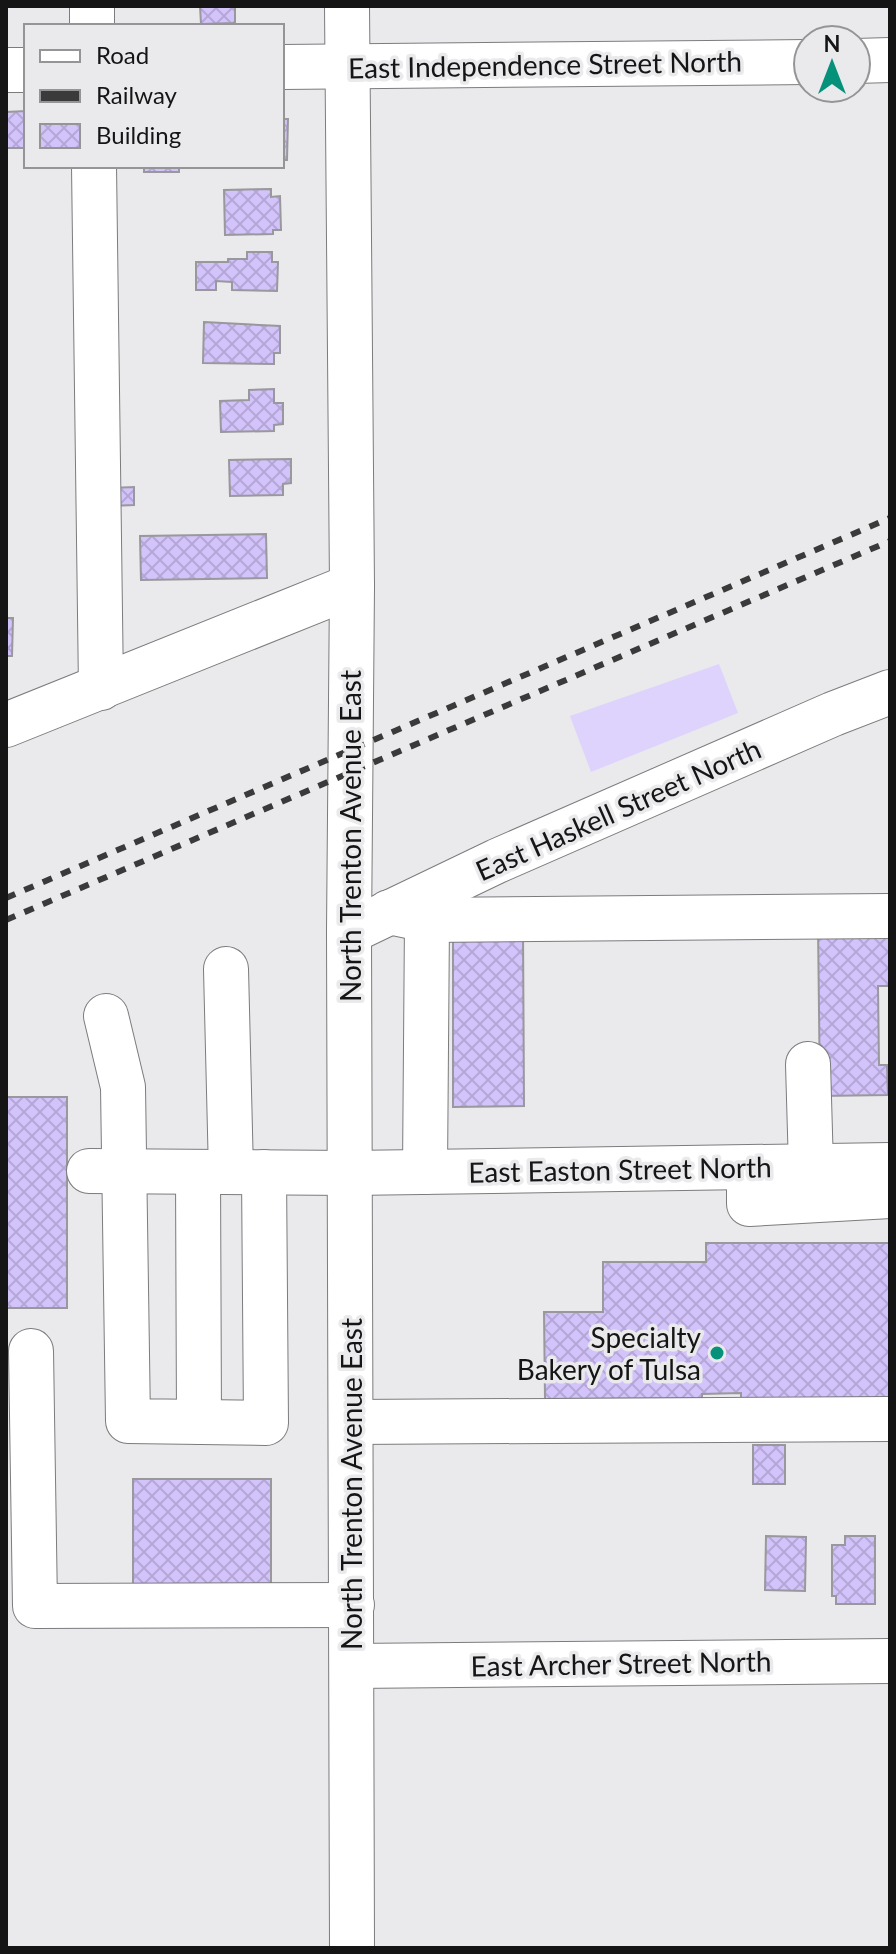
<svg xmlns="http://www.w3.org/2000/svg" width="896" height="1954" viewBox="0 0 896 1954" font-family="Lato,sans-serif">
<defs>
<pattern id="building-cross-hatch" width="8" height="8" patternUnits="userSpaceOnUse" patternTransform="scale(2)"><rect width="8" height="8" fill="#d3c3fb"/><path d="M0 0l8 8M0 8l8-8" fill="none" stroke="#b4a7d6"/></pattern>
</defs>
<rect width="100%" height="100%" fill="#eae9ec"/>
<!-- pitch -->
<polygon fill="#ded3fd" points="719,664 738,713 591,772 570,716"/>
<!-- building -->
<g fill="url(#building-cross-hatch)" stroke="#99989c" stroke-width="2">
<polygon points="200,6 235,6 235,23 201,24"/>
<polygon points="26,111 26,148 6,148 6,112"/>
<polygon points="282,119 288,119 287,160 282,160"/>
<rect x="144" y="166" width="35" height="6"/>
<polygon points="271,189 271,197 280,196 281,230 273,230 273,234 225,235 224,190"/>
<polygon points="247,252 272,252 272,262 278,262 277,291 232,290 232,282 216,281 216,290 196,290 196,262 228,262 228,259 247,259"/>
<polygon points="204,322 280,326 280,353 274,353 274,364 203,363"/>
<polygon points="274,389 274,403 283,403 283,424 274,425 274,431 221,432 220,401 249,400 249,390"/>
<polygon points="291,459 291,483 283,484 283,495 230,496 229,460"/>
<polygon points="134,487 134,505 111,506 111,488"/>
<polygon points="266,534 267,578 141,580 140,536"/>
<polygon points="6,618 13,618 12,656 6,656"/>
<polygon points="890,925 890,986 878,986 879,1065 887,1065 888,1095 820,1096 818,926"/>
<polygon points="453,930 523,930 524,1106 453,1107"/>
<rect x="6" y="1097" width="61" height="211"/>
<polygon points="706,1243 890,1243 890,1405 741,1406 741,1393 702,1394 702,1398 545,1399 544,1312 603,1312 603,1262 706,1262"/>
<rect x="753" y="1445" width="32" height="39"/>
<rect x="133" y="1479" width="138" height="108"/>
<polygon points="766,1536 806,1537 805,1591 765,1590"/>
<polygon points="845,1536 875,1536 875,1604 836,1604 836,1596 832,1596 832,1545 845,1545"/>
</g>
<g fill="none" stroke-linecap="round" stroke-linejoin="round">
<!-- minor casing -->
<g stroke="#7c7b7e" stroke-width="46">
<g id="minor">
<polyline points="92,6 92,26"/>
<polyline points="347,6 352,586 349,932 352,1948"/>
<polyline points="856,61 890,60"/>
<polyline points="282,67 808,62"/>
<polyline points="6,70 26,70"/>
<polyline points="94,166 101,688"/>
<polyline points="6,725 352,586"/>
<polyline points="389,912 427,920 890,916"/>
<polyline points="349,932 497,861 833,714 890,692"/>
<polyline points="226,969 231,1172"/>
<polyline points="106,1016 123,1087 128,1421 266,1423 264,1172"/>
<polyline points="808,1064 811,1167"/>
<polyline points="749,1168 749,1204 890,1196"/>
<polyline points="89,1171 350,1173 890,1165"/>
<polyline points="198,1172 199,1422"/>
<polyline points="425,1172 427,920"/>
<polyline points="31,1351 35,1606 352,1605"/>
<polyline points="351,1422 890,1419"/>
<polyline points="352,1666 890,1661"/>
</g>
</g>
<!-- minor -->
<use href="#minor" stroke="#fff" stroke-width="44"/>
<!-- rail -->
<g stroke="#3a3a3b" stroke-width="6" stroke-dasharray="10 10" stroke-linecap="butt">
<polyline points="6,898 890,518"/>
<polyline points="6,920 890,541"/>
</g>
</g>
<!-- markers -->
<circle fill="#06917b" stroke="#eae9ec" stroke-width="3" cx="717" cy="1353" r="8"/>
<g text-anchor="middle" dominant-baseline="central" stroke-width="7" stroke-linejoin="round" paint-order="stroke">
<!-- street labels -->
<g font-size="28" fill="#151516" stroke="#eae9ec">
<text transform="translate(545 64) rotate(-1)">East Independence Street North</text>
<text transform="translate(618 809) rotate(-24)">East Haskell Street North</text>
<text transform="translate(350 836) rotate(-90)">North Trenton Avenue East</text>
<text transform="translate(620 1169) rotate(-1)">East Easton Street North</text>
<text transform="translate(351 1484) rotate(-90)">North Trenton Avenue East</text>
<text transform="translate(621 1663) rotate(-1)">East Archer Street North</text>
</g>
<!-- poi labels -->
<g font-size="28" fill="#151516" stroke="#eae9ec" text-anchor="end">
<text x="701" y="1337">Specialty<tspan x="701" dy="32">Bakery of Tulsa</tspan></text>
</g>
</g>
<!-- border -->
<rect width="896" height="1954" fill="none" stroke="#151516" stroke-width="16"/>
<!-- legend -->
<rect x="24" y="24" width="260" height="144" fill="#eae9ec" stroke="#959496" stroke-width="2"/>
<rect x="40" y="50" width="40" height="12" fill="#ffffff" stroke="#959496" stroke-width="2"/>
<text x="96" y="64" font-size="24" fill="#151516">Road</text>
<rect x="40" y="90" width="40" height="12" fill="#3a3a3b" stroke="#959496" stroke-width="2"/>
<text x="96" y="104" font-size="24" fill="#151516">Railway</text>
<rect x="40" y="124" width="40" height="24" fill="url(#building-cross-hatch)" stroke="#959496" stroke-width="2"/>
<text x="96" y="144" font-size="24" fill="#151516">Building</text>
<!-- north arrow -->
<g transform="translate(832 64)"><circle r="38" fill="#eae9ec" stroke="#959496" stroke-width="2"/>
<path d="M0-6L14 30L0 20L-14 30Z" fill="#06917b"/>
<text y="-12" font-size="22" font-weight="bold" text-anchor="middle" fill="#151516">N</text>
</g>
</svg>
